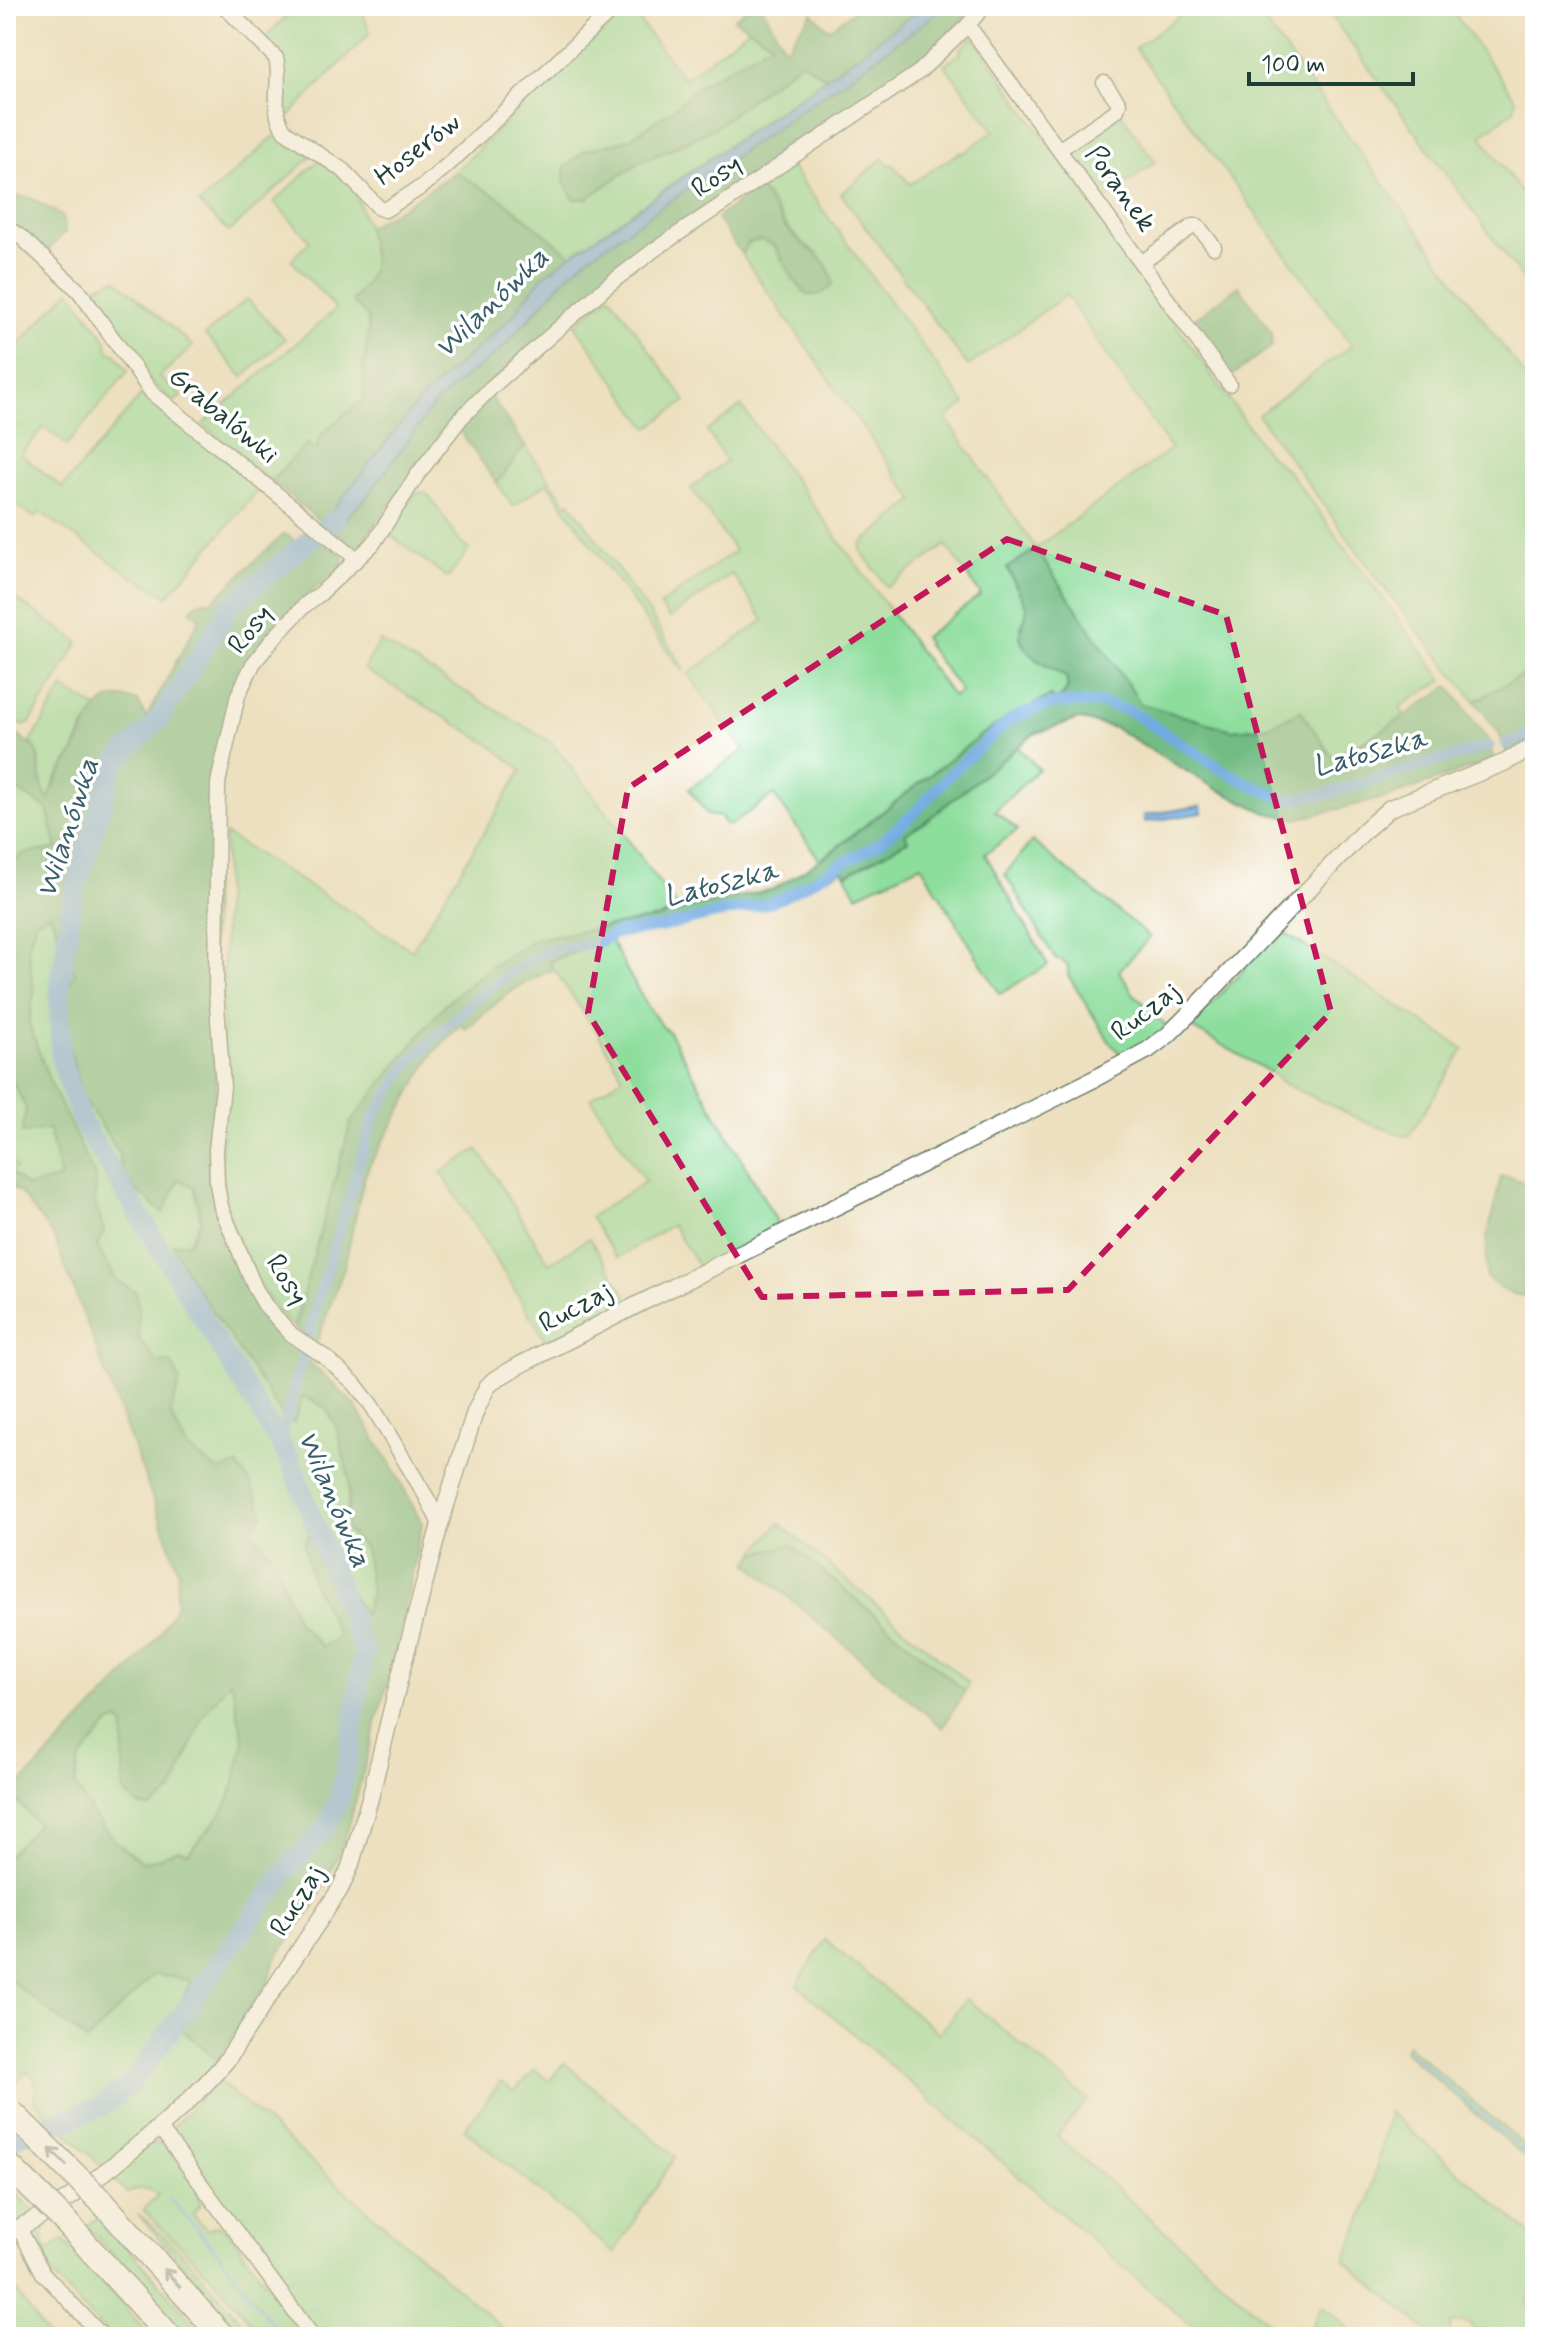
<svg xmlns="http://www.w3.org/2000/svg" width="1541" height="2343" viewBox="0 0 1541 2343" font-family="Mynerve,sans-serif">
<rect width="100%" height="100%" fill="#fff"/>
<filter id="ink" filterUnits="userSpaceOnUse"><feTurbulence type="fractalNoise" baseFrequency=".0125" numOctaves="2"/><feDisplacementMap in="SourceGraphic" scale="16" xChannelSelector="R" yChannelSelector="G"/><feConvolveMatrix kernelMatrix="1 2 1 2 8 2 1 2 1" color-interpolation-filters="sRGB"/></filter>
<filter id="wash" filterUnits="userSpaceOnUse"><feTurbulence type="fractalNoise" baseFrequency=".006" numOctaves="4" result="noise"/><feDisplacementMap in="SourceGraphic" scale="32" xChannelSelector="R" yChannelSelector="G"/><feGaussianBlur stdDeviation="1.8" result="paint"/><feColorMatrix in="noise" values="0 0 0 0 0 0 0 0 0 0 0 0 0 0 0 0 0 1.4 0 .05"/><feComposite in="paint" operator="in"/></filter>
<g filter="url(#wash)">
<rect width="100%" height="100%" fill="#ede0c0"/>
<!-- green -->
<g fill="#8ddd9c" stroke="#568d68" stroke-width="2">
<polygon points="296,6 361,6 370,33 288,117 281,110 284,57 264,39"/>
<polygon points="625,6 641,6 641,23 684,79 750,28 773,43 697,87 676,107 629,139 584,151 586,199 641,161 667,151 713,129 801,61 826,78 571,255 503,200 455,172"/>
<polygon points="1193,6 1253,6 1535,390 1535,668 1475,701 1393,600 1258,415 1352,345 1135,48"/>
<polygon points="1324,6 1449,6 1516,100 1514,110 1481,136 1535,212 1535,296"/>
<path d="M973,37L1267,453L1290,473L1443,680L1400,707L1405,717L1332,758L1301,711L1266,727L1232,730L1141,704L1036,549L1022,594L1027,608V615L1020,632L1022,640L1038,661L1066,677C1070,690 1066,693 1055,701L1051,696L1010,716L980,736L820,860L774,795L730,825H726L721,817L708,815L689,789L744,750L688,674L764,620L732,574L669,618L660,605L735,551L691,488L726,461L707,431L741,406L953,697L961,691L927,645L928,644L924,637L981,595L946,545L887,587L861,551V544L914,500L742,255L748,243L760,240L774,245L793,279L817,253C787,235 780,213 758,187L790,165L965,404L946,418L1036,548L1171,449L1066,295L968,366L841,194L883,158L888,165L892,164L910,184L960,152L962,154L994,131L944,64L961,54L960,49Z"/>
<path d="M1120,112L1155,162L1103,201L1073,157C1077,134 1103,124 1120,112Z"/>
<polygon points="277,134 312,156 229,232 199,204"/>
<polygon points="319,160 353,186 367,227 374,266 367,284 368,336 363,367 364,399 320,435 316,450 307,444 271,481 203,424 336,309 291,260 310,241 274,202"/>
<polygon points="116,279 193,346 159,377 182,396 174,402 152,383 88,290"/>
<polygon points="70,290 106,340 109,352 115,353 128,371 67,445 44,427 21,454 62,488 144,392 260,488 168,596 130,575 40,512 35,518 6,498 6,373 18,362 10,353"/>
<polygon points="610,295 686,401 648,428 575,325"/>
<polygon points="247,299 285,339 243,377 205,335"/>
<polygon points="525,446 567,504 570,502 649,613 684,669 682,671 547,483 513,506 497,483"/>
<polygon points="422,492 429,496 462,544 469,549 448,578 390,535 414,495"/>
<polygon points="13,597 79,642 30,723 24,726 13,720 6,697 6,629 8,624 6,599"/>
<path d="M380,641L552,743L623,833L679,910L658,918L535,939L351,1122L294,1327C288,1321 281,1315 276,1309C253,1282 229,1220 221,1185L225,834L412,950L522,770L491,745L364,669Z"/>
<polygon points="63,688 99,709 83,729 73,753 55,780 49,800 42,787 38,754 31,742"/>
<polygon points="1018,747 1039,769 995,811 1018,830 985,854 1048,965 1000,994 921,865 857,895 846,875 907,841 904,834 926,821"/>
<polygon points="12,787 47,808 57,849 22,854 6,871 6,801"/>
<polygon points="1032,841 1150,937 1119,971 1133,993 1169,1029 1134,1053 1121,1055 1109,1041 1068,975 1068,966 1061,960 1056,960 1005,874"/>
<polygon points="50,914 75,973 67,989 70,1050 83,1097 118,1151 123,1172 163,1213 180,1178 194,1187 201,1220 188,1243 173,1244 294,1422 302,1396 325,1407 336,1425 349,1478 347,1529 365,1549 371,1592 364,1616 335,1563 304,1544 312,1580 339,1637 322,1647 297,1621 274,1559 251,1529 219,1471 187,1448 170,1413 180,1380 171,1363 157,1363 139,1339 139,1310 117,1281 97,1247 104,1231 95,1202 96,1179 50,1082 29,1024 34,991 28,948 36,920"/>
<polygon points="1280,930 1464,1049 1408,1137 1368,1123 1281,1082 1273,1074 1190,1027"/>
<path d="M610,939C622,960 651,1020 669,1032L776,1220V1231L700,1269L672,1225L617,1258L590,1217L645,1182L591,1098L623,1077L598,1034L549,962Z"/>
<polygon points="6,1069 26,1108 22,1132 49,1129 61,1179 27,1187 10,1173 16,1167 6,1158"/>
<polygon points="478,1149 549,1263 589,1238 631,1302 547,1342 441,1172"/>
<polygon points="779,1523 969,1683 965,1691 792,1545 755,1553"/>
<path d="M231,1679L244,1742L230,1799L217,1819L188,1853L178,1850L160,1858L143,1862C113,1846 92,1814 75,1786L79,1761L108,1725L118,1720L124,1726V1792L173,1791L203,1715Z"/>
<polygon points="11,1794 38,1824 6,1858 6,1799"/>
<polygon points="825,1940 939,2033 966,1999 1088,2100 1057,2136 1285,2337 1205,2337 797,1985"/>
<path d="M154,1973L192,1981C174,2015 139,2077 106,2097C90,2107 70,2112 53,2119L34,2100L37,2086L34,2077L27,2071L15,2084L6,2074V1977L87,2041Z"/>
<path d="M178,2026L218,2060L158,2123L103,2168L60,2126C80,2119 101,2113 118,2100C143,2082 160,2050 178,2026Z"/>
<polygon points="1407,2045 1535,2155 1535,2166 1404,2051"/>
<polygon points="564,2063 675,2156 614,2253 464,2129 501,2082 514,2091 535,2070 549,2081"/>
<polygon points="218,2080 513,2337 319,2337 172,2134 174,2125"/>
<polygon points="1389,2112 1535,2238 1535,2280 1527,2306 1535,2313 1535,2337 1485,2337 1466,2322 1451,2324 1449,2337 1435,2337 1345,2261 1369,2200"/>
<path d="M150,2143H162L166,2146L196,2187L201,2203L193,2214L207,2230L218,2225L226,2229L307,2337H263L214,2279L143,2210L158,2195C147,2187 139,2187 127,2193L109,2175Z"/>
<polygon points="6,2184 37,2214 6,2228"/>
<path d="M137,2213C181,2247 218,2294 254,2337H245L203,2286Z"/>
<polygon points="100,2216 206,2337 184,2337 87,2226"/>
<path d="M44,2221L48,2225C40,2233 42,2242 48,2251L63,2240L101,2280L150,2337H110L49,2272L31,2236L35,2228Z"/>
<polygon points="6,2276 48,2337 6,2337"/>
<polygon points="1322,2305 1359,2337 1306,2337"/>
</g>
<!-- forest -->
<g fill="#72bc84" stroke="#487c5c" stroke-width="2" fill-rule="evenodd">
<polygon points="756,6 762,6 785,49 812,13 829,29 861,6 925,6 826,78 801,61 713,129 667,151 641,161 586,199 574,199 564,182 565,167 584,151 629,139 676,107 697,87 772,43 734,19 746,9"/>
<polygon points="947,6 976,6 946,38 912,69 671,236 634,256 424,459 360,545 349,544 333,531 365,499 434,405 528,321 565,278 589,257 848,78"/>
<path d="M455,172L503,200L571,255L541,278L511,318L438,383L413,408L337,505L321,522L271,481L307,443L317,450L320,435L364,399L363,367L368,336L369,319L352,301C379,270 374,265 367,227L406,205Z"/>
<path d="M758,187C764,194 770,200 774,208C779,215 782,224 788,230C806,251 827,253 833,283C825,293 820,296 807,295L793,279L774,245L760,240L748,243L742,255L717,218Z"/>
<polygon points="16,196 31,198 62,216 65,232 47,252 6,221 6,200"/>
<polygon points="1239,286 1271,332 1272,346 1233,375 1228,374 1190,322"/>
<polygon points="489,394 525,446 497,483 459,430"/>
<path d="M310,527L344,556V563L275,624L234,680L213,785L212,991L216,1087L208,1171L219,1216L254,1307L279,1333L355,1405L396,1473L422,1524L401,1631L345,1840L314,1907L274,1961L269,1983L218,2060L171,2020L191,1981L154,1974L87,2041L6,1977V1858L38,1824L11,1794L137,1662L159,1635L176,1606L178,1571L166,1534L54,1237L21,1194L6,1182V1169L27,1187L61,1178L49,1129L22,1133L26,1108L6,1069V871L22,854L57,848L47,809L6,783V727L36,748C41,764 38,787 49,799C56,778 62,773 73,754C82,739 92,703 113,698C120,697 132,700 138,701L146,718L200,618L190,611C196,601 201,602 212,601L284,534L291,537L294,542ZM50,914L75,973L67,989L70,1050L83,1097L118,1151L123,1172L136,1190L163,1213L179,1179L194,1187L201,1220L189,1243L172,1244L189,1276L288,1424L294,1422L303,1396L325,1407L336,1425L349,1478L347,1530L365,1549L371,1592L364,1615L335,1563L309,1534L304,1544L312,1580L339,1637L322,1647L297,1621L274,1559L251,1530L263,1514L250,1481L237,1465L219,1471L187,1448L170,1414L180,1381L171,1363L157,1362L139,1339V1310L136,1292L117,1281L97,1247L104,1231L95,1202L96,1179L50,1082L29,1024L34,991L28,947L36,920ZM231,1680L244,1742L230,1799L217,1819L189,1853L178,1850L160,1858L143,1862C113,1846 92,1814 75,1786L79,1761L108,1725L118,1720L124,1726L123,1792L138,1805L151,1808L173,1791L203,1715Z"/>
<path d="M1036,549L1141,704L1232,730L1266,727L1301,711L1333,758L1371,738L1449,686L1487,739L1494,760L1385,798L1296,819L1267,813L1215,788L1115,728L1078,719L1034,734L926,821L905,834L908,840L846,875L843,870L810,885L775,905L610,939L557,958L549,962L554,970C519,981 493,1005 466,1030L461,1024L434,1052L369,1166L364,1178L344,1268L316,1344L294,1327L351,1122L444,1005L486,970L535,939L658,918L679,910L774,889L829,854L980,736L1010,716L1051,696L1056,701C1066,693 1070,690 1066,677C1051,667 1020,656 1020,633C1021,624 1027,617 1027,608L1007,568Z"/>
<polygon points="1535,668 1535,739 1507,754 1499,733 1475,701"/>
<path d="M1501,1176L1513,1178L1535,1187V1296C1511,1296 1504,1293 1486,1277L1487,1238Z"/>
<polygon points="791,1545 965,1691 943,1728 748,1563 755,1553"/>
</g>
<!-- water -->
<g fill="#72abe2" stroke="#48748b" stroke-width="2">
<polygon points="925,6 947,6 848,78 589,257 565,278 501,350 459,382 434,405 365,499 333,531 321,522 337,505 413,408 438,383 511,318 541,278 571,255 826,78"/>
<polygon points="1201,806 1202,813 1145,822 1144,815"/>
</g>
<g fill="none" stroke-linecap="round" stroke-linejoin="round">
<!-- stream -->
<g stroke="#72abe2" stroke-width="3">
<polyline points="1407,2050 1535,2161"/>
<polyline points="169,2198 218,2253 282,2337"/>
</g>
<!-- canal -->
<g stroke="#72abe2" stroke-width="11">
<polyline points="1506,743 1523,738 1535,729"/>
<polyline points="280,1441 319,1297 373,1119 408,1064 483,992 531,959 554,950 598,942 617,933 662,927 714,914 765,904 782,898 881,842 915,812 953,771 1010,720 1034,709 1057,703 1101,703 1130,711 1221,769 1255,787 1288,800 1322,795 1489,746"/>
</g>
<!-- river -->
<polyline stroke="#72abe2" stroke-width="20" points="6,2141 101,2107 132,2083 290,1866 326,1828 339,1801 349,1754 364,1651 290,1460 82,1122 61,1060 59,994 72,900 114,764 160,718 231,605 335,519"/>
</g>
</g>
<g filter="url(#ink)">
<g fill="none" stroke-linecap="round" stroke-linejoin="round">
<!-- minor casing -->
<g stroke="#677665" stroke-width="17">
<g id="minor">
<path d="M224,6L276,58C283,83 268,108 285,131L344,171L379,208L385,210L423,186L451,162L616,6"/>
<polyline points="968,25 1229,384"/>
<polyline points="1060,149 1117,110 1119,103 1104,83"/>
<polyline points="6,227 21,237 79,291 152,393 357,559"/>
<polyline points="1141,263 1193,226 1198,226 1214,247"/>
<polyline points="440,1524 427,1498 372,1406 354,1383 325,1357 291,1334 265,1305 255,1288 221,1207 217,1184 216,1150 223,1087 216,991 218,783 238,695 253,664 273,639 305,605 320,594 373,544 418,474 461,418 493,386 607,286 654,250 919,72 968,25 984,6"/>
<polyline points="160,2128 313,2337"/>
<polyline points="19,2228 43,2273 103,2337"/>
</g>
</g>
<!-- tertiary casing -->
<g stroke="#677665" stroke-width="19">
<path id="tertiary" d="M6,2234C51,2213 88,2186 126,2155C162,2126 197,2096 226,2061L340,1889L350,1867L370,1798L402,1668L440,1524L475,1412L487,1387L494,1380L520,1365L637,1305L1094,1079L1148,1050L1168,1035L1199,1004L1366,829L1390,808L1506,762L1535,745"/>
</g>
<!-- motorway casing -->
<g stroke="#677665" stroke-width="27">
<g id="motorway">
<polyline points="103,2203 223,2337"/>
<polyline points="63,2219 170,2337"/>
</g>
</g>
<!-- minor -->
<use href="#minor" stroke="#fff" stroke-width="14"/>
<!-- tertiary -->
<use href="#tertiary" stroke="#fff" stroke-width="16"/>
<!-- motorway -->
<use href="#motorway" stroke="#fff" stroke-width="24"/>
<!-- motorway-bridge casing -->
<g stroke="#677665" stroke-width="27" stroke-linecap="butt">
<g id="motorway-bridge">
<polyline points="11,2112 103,2203"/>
<polyline points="6,2163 63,2219"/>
</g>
</g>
<!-- motorway-bridge -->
<use href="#motorway-bridge" stroke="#fff" stroke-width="24"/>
</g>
<!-- one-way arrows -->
<defs><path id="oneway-shaft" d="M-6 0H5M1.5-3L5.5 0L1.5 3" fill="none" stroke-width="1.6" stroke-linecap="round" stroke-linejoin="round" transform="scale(2)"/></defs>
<g stroke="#8f9e9a">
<use href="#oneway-shaft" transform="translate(58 2157) rotate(-136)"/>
<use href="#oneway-shaft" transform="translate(172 2278) rotate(-131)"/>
</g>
</g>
<!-- marked area -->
<path d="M0 0H1541V2343H0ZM1007,539L1226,615L1331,1012L1068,1290L762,1297L588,1013L628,788Z" fill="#ede0c0" fill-opacity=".55" fill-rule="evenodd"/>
<path fill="none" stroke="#c2185b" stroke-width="6" stroke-dasharray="16 10" stroke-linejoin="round" d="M1007,539L1226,615L1331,1012L1068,1290L762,1297L588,1013L628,788Z"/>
<g text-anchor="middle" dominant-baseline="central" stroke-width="7" stroke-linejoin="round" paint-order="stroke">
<!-- street labels -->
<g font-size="28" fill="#1f3d34" stroke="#fff">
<text transform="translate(418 150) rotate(-38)">Hoserów</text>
<text transform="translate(717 177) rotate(-35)">Rosy</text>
<text transform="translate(1120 189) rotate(54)">Poranek</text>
<text transform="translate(223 416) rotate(40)">Grabalówki</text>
<text transform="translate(251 630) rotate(-51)">Rosy</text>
<text transform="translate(1146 1012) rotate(-38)">Ruczaj</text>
<text transform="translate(286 1280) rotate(58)">Rosy</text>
<text transform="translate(576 1308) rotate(-28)">Ruczaj</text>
<text transform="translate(298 1901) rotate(-58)">Ruczaj</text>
</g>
<!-- water labels -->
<g font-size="30" font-style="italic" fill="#385e68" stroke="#fff">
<text transform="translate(492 303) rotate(-44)">Wilanówka</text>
<text transform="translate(1370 753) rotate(-15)">Latoszka</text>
<text transform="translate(68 828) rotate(-72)">Wilanówka</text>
<text transform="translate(721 884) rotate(-14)">Latoszka</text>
<text transform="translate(334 1499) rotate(67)">Wilanówka</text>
</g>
</g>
<!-- margin -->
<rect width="1541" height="2343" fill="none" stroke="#fff" stroke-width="32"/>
<!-- scale -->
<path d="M1249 72v12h164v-12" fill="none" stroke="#1f3d34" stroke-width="4"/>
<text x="1261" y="72" font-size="24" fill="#1f3d34" stroke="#ffffff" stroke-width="6" paint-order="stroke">100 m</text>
</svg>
